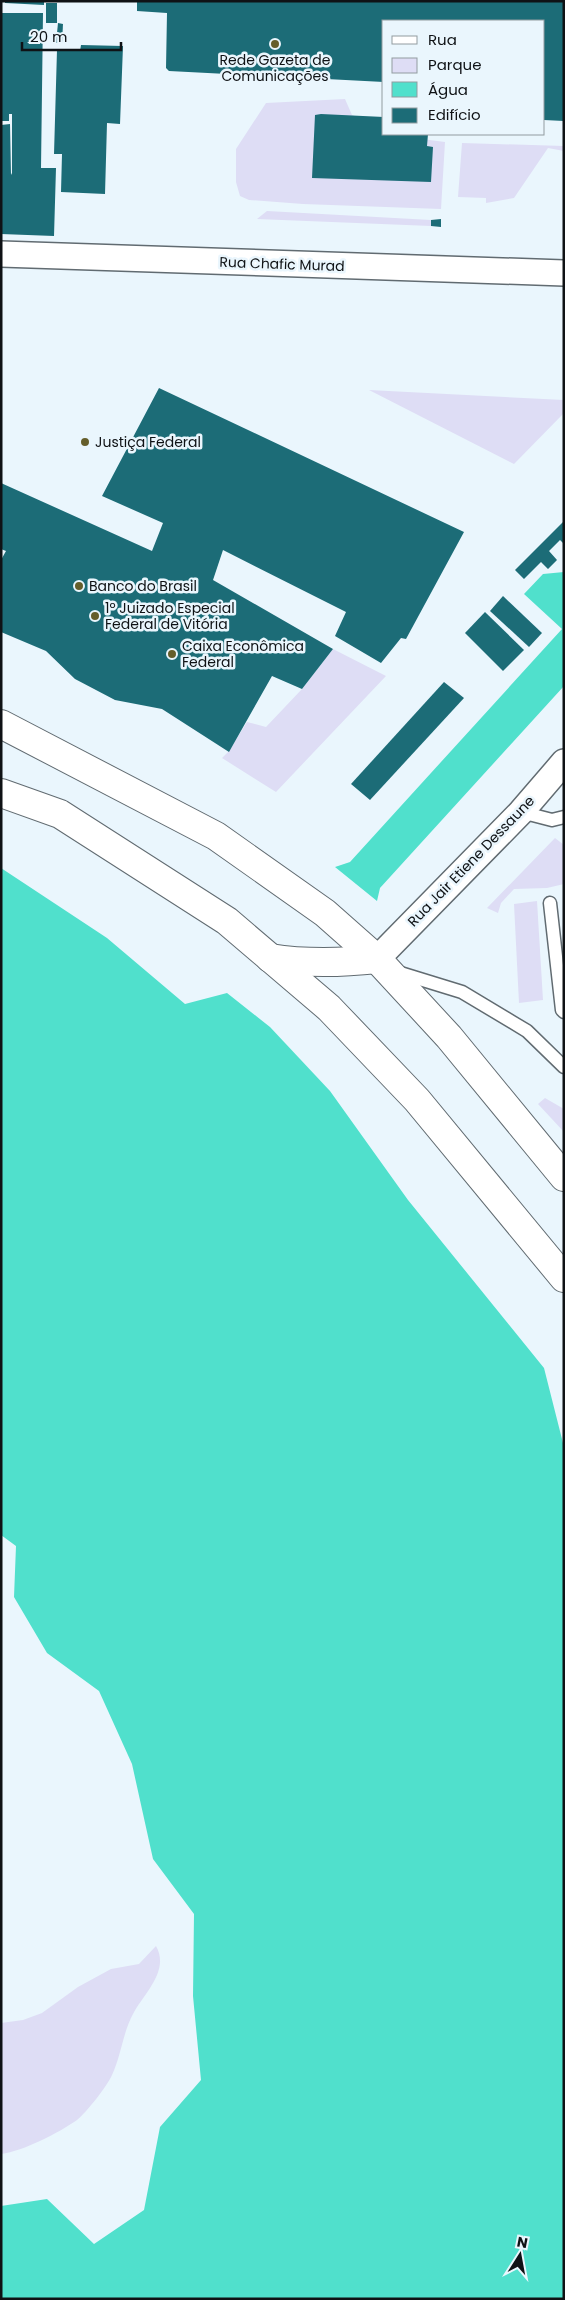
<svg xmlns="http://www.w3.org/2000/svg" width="565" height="2300" viewBox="0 0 565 2300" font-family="Poppins,sans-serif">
<rect width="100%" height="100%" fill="#eaf6fd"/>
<!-- green -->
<g fill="#deddf5">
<path d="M345,99L352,115L384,127V134C405,134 424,140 445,142L441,209L303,204L249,200L240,196L236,182V149L266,103Z"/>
<polygon points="462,143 564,146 564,151 548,148 514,198 486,203 486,198 458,197"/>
<polygon points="267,211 431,220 431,226 257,219"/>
<polygon points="369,390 564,400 564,413 514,464"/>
<polygon points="333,649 386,676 276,792 222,758 229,751 247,722 266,727 302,689"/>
<polygon points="555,838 564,845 564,884 547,888 514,889 501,903 498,913 487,908"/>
<polygon points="537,901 543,1000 519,1003 514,904"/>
<polygon points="545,1098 564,1109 564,1132 538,1104"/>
<path d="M156,1946C170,1971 144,1993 133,2014C123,2032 121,2056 112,2075C108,2085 86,2113 77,2120C58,2133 24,2151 1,2154V2023L23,2020L42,2013L78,1987L111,1969L139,1964Z"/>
</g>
<!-- water -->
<g fill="#50e0cc">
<polygon points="564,572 564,686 380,888 377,901 335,867 350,862 562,629 524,594 543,574"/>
<polygon points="1,868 107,938 185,1004 227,993 270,1027 330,1091 408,1200 544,1368 564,1447 564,2299 1,2299 1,2206 47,2199 94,2244 144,2210 160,2127 201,2080 193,1996 194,1914 153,1859 132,1764 99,1691 47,1653 14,1597 16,1546 1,1535"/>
</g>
<!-- building -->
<g fill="#1c6c77">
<polygon points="5,1 44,1 44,5 5,3"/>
<polygon points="137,1 564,1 564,121 544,120 544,21 384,21 384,82 169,71 166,68 167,13 137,11"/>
<rect x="46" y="3" width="11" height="20"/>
<polygon points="1,13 43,13 41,168 56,168 54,236 1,234 1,125 10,124 11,175 12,173 12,114 9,114 9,121 1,121"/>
<polygon points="58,23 63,24 62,43 56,43"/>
<polygon points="81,45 123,46 120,124 107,123 105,194 61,192 62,154 54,154 57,50 80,51"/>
<polygon points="321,114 384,117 384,134 428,134 427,146 433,147 431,182 312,178 315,115"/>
<polygon points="441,219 441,227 431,226 431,220"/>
<polygon points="159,388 464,532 406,639 401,638 381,663 335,636 346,612 223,550 213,580 333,649 302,689 272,676 229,752 162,709 115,700 75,679 46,651 1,632 1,560 6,551 1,549 1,483 152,551 163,523 102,496"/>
<polygon points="564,521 564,544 560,540 549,551 557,560 548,569 541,562 524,579 515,570"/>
<polygon points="503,596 542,633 529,647 490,611"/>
<polygon points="485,612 524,650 503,671 465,633"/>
<polygon points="444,682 464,698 370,800 351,784"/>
</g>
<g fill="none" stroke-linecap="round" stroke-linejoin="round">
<!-- lane casing -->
<g stroke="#616b71" stroke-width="15">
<g id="lane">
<polyline points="521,812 552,820 564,817"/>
<polyline points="550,903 562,1010 564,1012"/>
<polyline points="397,972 462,992 527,1031 564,1067"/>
</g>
</g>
<!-- street casing -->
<g stroke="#616b71" stroke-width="28">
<g id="street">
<polyline points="1,254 564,273"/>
<polyline points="377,959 521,812 564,762"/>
</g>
</g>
<!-- secondary casing -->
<g stroke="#616b71" stroke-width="30">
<g id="secondary">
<polyline points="1,724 216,836 325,913 377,959 449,1037 564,1177"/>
<polyline points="1,793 60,814 227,921 329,1008 417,1100 564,1278"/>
<path d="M270,958C307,964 340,963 377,959"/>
</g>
</g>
<!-- lane -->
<use href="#lane" stroke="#fff" stroke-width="12"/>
<!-- street -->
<use href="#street" stroke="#fff" stroke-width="25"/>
<!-- secondary -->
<use href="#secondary" stroke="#fff" stroke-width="28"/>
</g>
<!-- markers -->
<g fill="#655e2b" stroke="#eaf6fd" stroke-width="2">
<circle cx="275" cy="44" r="5"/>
<circle cx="85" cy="442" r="5"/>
<circle cx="79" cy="586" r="5"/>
<circle cx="95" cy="616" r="5"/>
<circle cx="172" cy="654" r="5"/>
</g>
<g text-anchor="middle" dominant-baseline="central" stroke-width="5" stroke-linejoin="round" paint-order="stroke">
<!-- poi labels -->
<g font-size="14" fill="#0f1215" stroke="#eaf6fd" text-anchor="start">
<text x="275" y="60" text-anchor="middle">Rede Gazeta de<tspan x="275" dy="16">Comunicações</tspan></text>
<text x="95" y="442">Justiça Federal</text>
<text x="89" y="586">Banco do Brasil</text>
<text x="105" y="608">1º Juizado Especial<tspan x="105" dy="16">Federal de Vitória</tspan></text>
<text x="182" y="646">Caixa Econômica<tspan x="182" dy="16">Federal</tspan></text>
</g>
<!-- street labels -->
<g font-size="14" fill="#0f1215" stroke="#eaf6fd">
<text transform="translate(282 264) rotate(2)">Rua Chafic Murad</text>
<text transform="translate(471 861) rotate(-46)">Rua Jair Etiene Dessaune</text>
</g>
</g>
<!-- border -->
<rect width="565" height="2300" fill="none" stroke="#0f1215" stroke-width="5"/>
<!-- legend -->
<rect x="382" y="20" width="162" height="115" fill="#eaf6fd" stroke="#929ba0"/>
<rect x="392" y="36" width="25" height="8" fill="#ffffff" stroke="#929ba0"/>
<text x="428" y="45" font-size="15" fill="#0f1215">Rua</text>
<rect x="392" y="58" width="25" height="15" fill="#deddf5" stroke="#929ba0"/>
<text x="428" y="70" font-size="15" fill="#0f1215">Parque</text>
<rect x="392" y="82" width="25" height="15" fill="#50e0cc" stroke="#929ba0"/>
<text x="428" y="95" font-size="15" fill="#0f1215">Água</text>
<rect x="392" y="108" width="25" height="15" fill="#1c6c77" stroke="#929ba0"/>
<text x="428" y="120" font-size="15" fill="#0f1215">Edifício</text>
<!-- north arrow -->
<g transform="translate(520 2255) rotate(11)" stroke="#eaf6fd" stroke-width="4" paint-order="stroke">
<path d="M0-4L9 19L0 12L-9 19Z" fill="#0f1215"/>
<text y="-8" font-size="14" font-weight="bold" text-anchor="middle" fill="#0f1215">N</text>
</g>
<!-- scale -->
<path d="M22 42v8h99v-8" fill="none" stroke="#0f1215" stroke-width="2.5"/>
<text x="30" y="42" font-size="15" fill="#0f1215" stroke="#eaf6fd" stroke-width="4" paint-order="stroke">20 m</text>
</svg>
